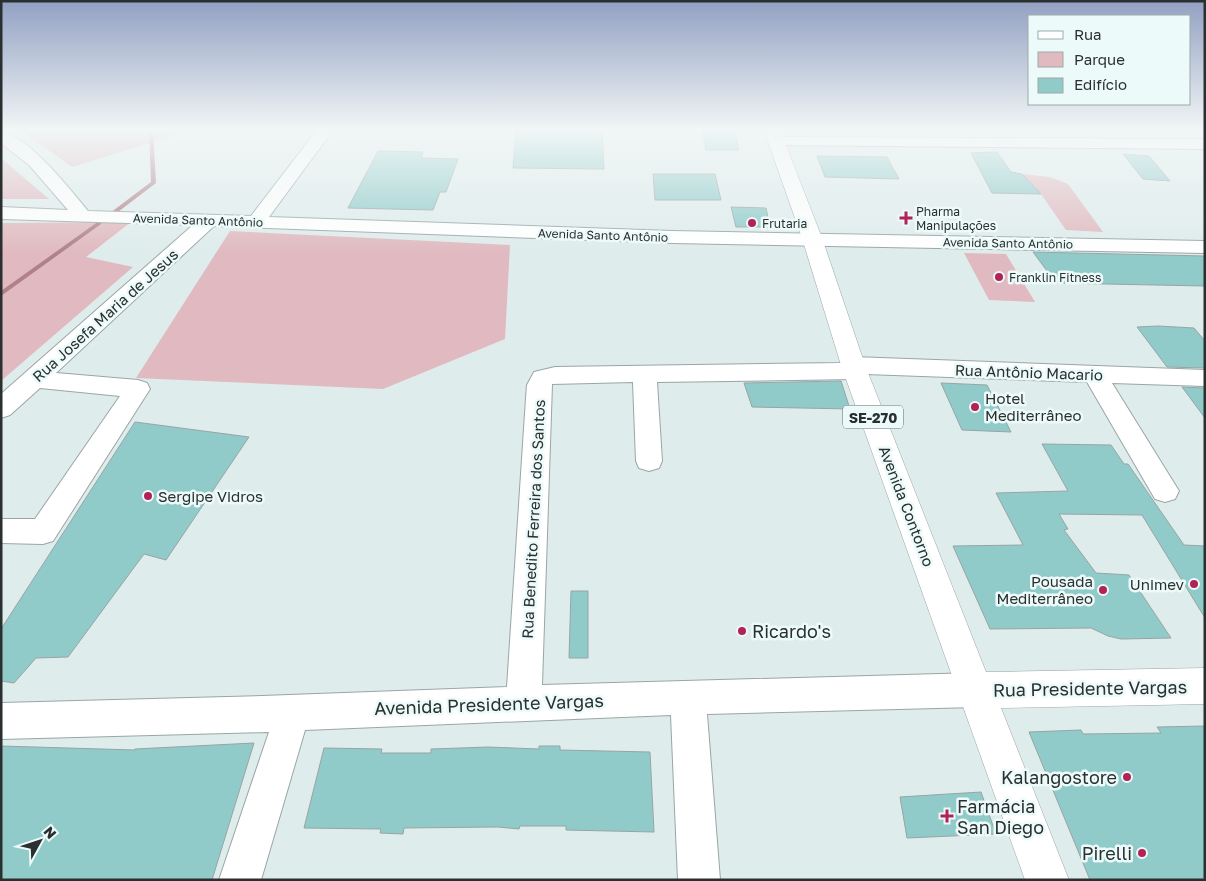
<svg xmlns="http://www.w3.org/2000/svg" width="1206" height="881" viewBox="0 0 1206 881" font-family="'Golos Text',sans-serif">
<rect width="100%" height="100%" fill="#dfecec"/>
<!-- green -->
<g fill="#e0bac0">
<polygon points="20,130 192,130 72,167"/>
<polygon points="1,158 49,199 1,199"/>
<polygon points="1022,174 1050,177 1068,184 1103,232 1066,230 1041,194"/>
<polygon points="131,222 86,257 133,267 1,381 1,223"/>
<polygon points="230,231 510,245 505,339 383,389 136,378"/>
<polygon points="964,253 1006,254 1035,302 989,300"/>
</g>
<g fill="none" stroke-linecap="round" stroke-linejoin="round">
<!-- stream -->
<g fill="#b1818a" fill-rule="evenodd">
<polygon points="149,130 153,130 156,183 114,215 110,215 110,213 151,182"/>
<polygon points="99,221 101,222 101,224 1,296 1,291"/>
</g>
</g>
<!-- building -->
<g fill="#90cbca" stroke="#98a4a4">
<polygon points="516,130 602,130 604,169 513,168"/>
<polygon points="702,130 734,130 739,150 706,150"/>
<polygon points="378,151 423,152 421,158 458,159 446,192 440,192 433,210 348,208"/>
<polygon points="997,152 1011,172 1022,174 1041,194 992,193 971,153"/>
<polygon points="1123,154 1149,156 1170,181 1143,179"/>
<polygon points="817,156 887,157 899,179 825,177"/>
<polygon points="653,174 715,174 721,200 655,200"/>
<polygon points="731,207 766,208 770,227 736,227"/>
<polygon points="1033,252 1205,256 1205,286 1056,283"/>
<polygon points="1158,326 1194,328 1205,341 1205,368 1167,367 1137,327"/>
<polygon points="841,381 850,409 752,407 744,383"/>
<polygon points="941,383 987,385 1011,432 962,430"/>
<polygon points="1182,387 1205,388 1205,418"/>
<polygon points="135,422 249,437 166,560 144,554 68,657 36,658 14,683 1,681 1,629"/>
<polygon points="1042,444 1111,445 1124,464 1128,464 1184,545 1205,546 1205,618 1142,515 1059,514 1068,529 1064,530 1096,573 1129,575 1171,638 1121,639 1108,636 1091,628 990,629 953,546 1023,545 996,493 1068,491"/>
<polygon points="571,591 588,591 588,658 569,658"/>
<polygon points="1205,726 1205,880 1090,880 1029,732 1081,730 1083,734 1161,733 1157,727"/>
<polygon points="254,743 212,880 1,880 1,746 135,750 135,749"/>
<polygon points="539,746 560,746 560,750 650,752 654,832 566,830 566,826 520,826 519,829 498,827 404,828 403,834 380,833 381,829 304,828 324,748 382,749 381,753 431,753 431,749 488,747 539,749"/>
<polygon points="981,792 996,834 907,838 900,797"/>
</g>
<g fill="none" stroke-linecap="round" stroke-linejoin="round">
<!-- minor casing -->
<g stroke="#99a6a5" stroke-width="2">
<g id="minor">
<path d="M317,130H333L269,217L672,231L1205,241V253L672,243L214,226L56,373L138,380L147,383L150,389L53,541L43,544L1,543V519H35L120,396L40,388L10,415L1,418V394L193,225L1,219V207L68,210L30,166L1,143V131C30,138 69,188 88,211L251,216Z"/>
<polygon points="777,137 1205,139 1205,149 771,145 769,142 771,139"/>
<polygon points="853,357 1205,370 1205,386 1112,383 1179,491 1175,499 1165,502 1155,499 1087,382 866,374 864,377 856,379 657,382 662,461 659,468 649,471 639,468 636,461 633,382 552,384 542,685 976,673 988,678 993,690 988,702 976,707 707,714 720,880 678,880 671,715 305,730 261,880 219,880 269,732 1,739 1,703 262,696 507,687 526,398 527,385 534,372 555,367 842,363 845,359"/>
</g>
</g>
<!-- major casing -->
<g stroke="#99a6a5" stroke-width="1">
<polygon id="major" points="764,130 780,130 822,238 865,365 986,672 1205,668 1205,704 1001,708 1069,880 1025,880 841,365 802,238"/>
</g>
<!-- minor -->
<use href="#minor" fill="#fff" fill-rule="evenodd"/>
<!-- major -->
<use href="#major" fill="#fff" fill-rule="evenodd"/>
</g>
<!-- sky -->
<linearGradient id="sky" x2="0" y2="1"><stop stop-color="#92a0c2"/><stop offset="0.51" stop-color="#f1f6f6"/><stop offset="1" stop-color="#f1f6f6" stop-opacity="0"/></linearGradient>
<rect width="1206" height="254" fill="url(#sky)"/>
<!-- markers -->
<g fill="#b22254" stroke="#ecfaf9" stroke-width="2">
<path d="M903.5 210.5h5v5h5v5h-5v5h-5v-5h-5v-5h5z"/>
<circle cx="752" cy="223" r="5"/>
<circle cx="999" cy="277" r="5"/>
<circle cx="975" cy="407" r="5"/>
<circle cx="148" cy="496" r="5"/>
<circle cx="1194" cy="584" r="5"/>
<circle cx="1103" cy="590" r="5"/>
<circle cx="742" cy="631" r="5"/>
<circle cx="1127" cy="777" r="5"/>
<path d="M944.5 808.5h5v5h5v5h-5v5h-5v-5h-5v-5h5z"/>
<circle cx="1142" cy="853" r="5"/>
</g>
<g text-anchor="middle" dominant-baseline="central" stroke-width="5" stroke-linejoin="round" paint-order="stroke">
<!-- far-poi labels -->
<g font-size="12" fill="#2a2f2f" stroke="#ecfaf9" text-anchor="start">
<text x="916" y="211">Pharma<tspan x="916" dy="14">Manipulações</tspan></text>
<text x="762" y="223">Frutaria</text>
<text x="1009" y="277">Franklin Fitness</text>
</g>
<!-- far-street labels -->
<g font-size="12" fill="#2a2f2f" stroke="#ecfaf9">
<text transform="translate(198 220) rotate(2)">Avenida Santo Antônio</text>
<text transform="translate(603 235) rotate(2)">Avenida Santo Antônio</text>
<text transform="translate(1008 243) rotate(1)">Avenida Santo Antônio</text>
</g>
<!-- shield labels -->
<rect fill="#ecfaf9" stroke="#646c6c" stroke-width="1" x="843" y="405.5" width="60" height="23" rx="4"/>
<g font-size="14" font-weight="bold" fill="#2a2f2f">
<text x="873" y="417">SE-270</text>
</g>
<!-- street labels -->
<g font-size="15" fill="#2a2f2f" stroke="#ecfaf9">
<text transform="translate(105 315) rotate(-42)">Rua Josefa Maria de Jesus</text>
<text transform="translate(1029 372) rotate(2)">Rua Antônio Macario</text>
<text transform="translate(907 506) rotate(69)">Avenida Contorno</text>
<text transform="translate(533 519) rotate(-87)">Rua Benedito Ferreira dos Santos</text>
</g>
<!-- poi labels -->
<g font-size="15" fill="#2a2f2f" stroke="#ecfaf9" text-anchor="start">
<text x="985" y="398">Hotel<tspan x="985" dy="17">Mediterrâneo</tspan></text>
<text x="158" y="496">Sergipe Vidros</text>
<text x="1093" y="581" text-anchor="end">Pousada<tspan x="1093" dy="17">Mediterrâneo</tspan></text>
<text x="1184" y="584" text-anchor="end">Unimev</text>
</g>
<!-- near-poi labels -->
<g font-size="18" fill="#2a2f2f" stroke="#ecfaf9" text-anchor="start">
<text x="752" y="631">Ricardo's</text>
<text x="1117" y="777" text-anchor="end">Kalangostore</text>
<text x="957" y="806">Farmácia<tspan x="957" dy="21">San Diego</tspan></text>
<text x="1132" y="853" text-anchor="end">Pirelli</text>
</g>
<!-- near-street labels -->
<g font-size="18" fill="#2a2f2f" stroke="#ecfaf9">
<text transform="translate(1090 688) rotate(-1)">Rua Presidente Vargas</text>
<text transform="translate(489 704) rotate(-2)">Avenida Presidente Vargas</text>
</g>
</g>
<!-- border -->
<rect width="1206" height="881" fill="none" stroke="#2a2f2f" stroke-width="5"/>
<!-- legend -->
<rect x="1028" y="15" width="162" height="90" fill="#ecfaf9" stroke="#9ea9a8"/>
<rect x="1038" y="31" width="25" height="8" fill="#ffffff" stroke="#9ea9a8"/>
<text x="1074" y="40" font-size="15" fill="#2a2f2f">Rua</text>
<rect x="1038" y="52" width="25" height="15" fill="#e0bac0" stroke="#9ea9a8"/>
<text x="1074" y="65" font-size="15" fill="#2a2f2f">Parque</text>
<rect x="1038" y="78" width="25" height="15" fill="#90cbca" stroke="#9ea9a8"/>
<text x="1074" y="90" font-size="15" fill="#2a2f2f">Edifício</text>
<!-- north arrow -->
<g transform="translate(40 841) rotate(50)" stroke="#ecfaf9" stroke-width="4" paint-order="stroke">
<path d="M0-4L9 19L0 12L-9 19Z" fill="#2a2f2f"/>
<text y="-8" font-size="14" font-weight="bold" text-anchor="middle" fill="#2a2f2f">N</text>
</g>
</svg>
